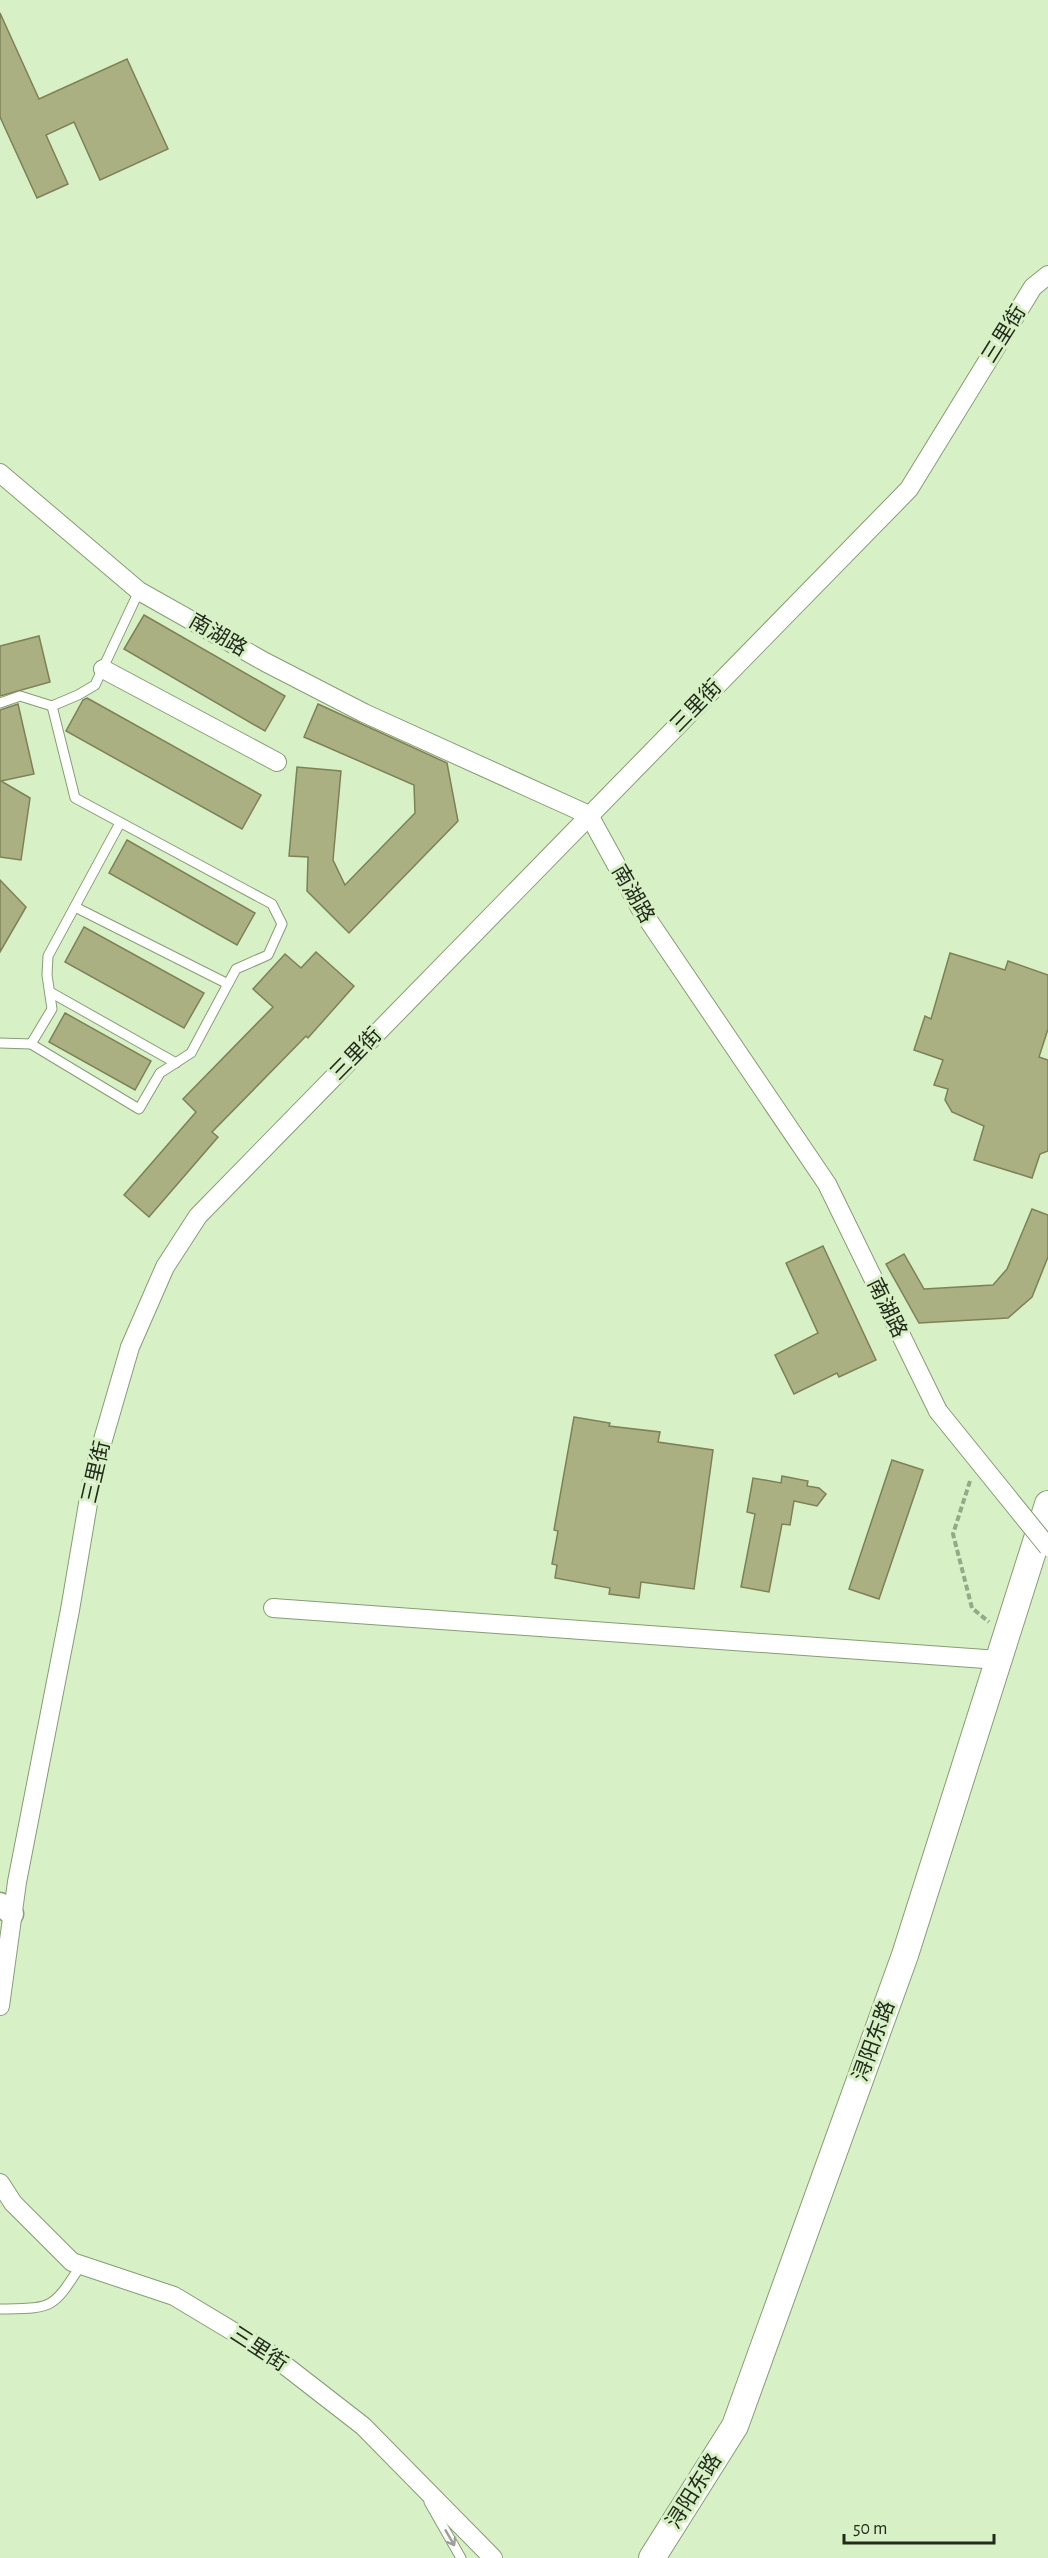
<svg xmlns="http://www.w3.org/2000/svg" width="1048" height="2558" viewBox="0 0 1048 2558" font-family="'Alegreya Sans','Noto Sans SC',sans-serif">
<rect width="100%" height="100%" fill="#d7f0c6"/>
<!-- building -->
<g fill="#abb082" stroke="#7d8155" stroke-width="1.5">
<polygon points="0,13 39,99 127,59 168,149 100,180 74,122 46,135 68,184 37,198 0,117"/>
<polygon points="144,615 285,696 265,731 124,649"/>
<polygon points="39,636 50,682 0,696 0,646"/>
<polygon points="87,698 261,795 242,829 66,731 83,700"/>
<polygon points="18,704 34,774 1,781 30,798 21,860 0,857 0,710"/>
<polygon points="318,704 447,763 458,821 349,933 307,891 308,857 289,856 297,767 341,771 333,860 345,885 415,813 414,785 304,737"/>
<polygon points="127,840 255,913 237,945 109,873"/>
<polygon points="0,880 26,907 0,952"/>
<polygon points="84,927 204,993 184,1028 65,962"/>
<polygon points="316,952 354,986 308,1038 306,1036 212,1132 218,1137 149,1217 124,1195 196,1112 183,1099 273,1007 253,989 285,954 301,968"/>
<polygon points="950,953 1005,970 1008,961 1048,975 1048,1029 1039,1057 1048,1060 1048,1151 1040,1154 1032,1178 974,1160 984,1126 952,1112 945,1100 948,1089 934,1085 943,1060 914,1050 925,1016 931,1019"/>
<polygon points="65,1013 151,1061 135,1090 49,1042"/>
<polygon points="1032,1209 1048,1215 1048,1257 1032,1297 1008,1318 919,1323 886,1264 904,1254 924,1289 993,1285 1007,1269"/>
<polygon points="823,1246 876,1360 839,1377 837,1373 794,1394 775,1355 818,1333 786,1263"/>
<polygon points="574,1417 610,1423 609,1426 660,1432 658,1442 713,1450 694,1589 641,1582 639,1598 609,1594 610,1588 555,1578 557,1565 552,1564 558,1531 554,1530"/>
<polygon points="892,1460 923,1470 879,1599 849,1589"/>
<polygon points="782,1476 808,1481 807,1486 819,1488 826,1494 817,1506 794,1501 790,1525 782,1524 769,1592 741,1587 755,1514 747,1512 753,1478 781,1483"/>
</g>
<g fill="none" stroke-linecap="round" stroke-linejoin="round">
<!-- service casing -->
<g stroke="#869d75" stroke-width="11">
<g id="service">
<polyline points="0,703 20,696 52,706 78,695 95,685 139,591"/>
<polyline points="75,907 228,984"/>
<polyline points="50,992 176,1063"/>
<polyline points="0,1043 31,1044 139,1109 160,1073 191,1053 236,969 268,955 282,924 272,904 75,798 52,706"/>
<polyline points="31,1044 52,1009 47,975 48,956 120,823"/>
<path d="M0,2309C53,2308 52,2310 81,2265"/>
<polyline points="429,2502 461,2558"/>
</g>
</g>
<!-- minor casing -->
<g stroke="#869d75" stroke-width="20">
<g id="minor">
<polyline points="0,473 139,591 265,662 364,713 589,815 640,908 827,1184 938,1411"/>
<polyline points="103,669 277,762"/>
<polyline points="273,1608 999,1660"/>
<polyline points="0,2006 17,1882 70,1610 93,1474 130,1347 165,1267 198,1216 909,489 1033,287 1048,275"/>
<polyline points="0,2183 13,2203 72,2262 174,2296 269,2353 363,2426 493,2558"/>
</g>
</g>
<!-- tertiary casing -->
<g stroke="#869d75" stroke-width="25">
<polyline id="tertiary" points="0,1904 12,1914"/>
</g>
<!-- secondary casing -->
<g stroke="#869d75" stroke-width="28">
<polyline id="secondary" points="652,2558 735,2426 905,1955 1048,1504"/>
</g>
<!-- path -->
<polyline stroke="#95a988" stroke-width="4" stroke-dasharray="6 3" stroke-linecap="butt" points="970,1481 953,1534 972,1608 989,1622"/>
<!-- service -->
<use href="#service" stroke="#fff" stroke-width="9"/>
<!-- minor -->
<use href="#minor" stroke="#fff" stroke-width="18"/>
<!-- tertiary -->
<use href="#tertiary" stroke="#fff" stroke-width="22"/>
<!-- secondary -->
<use href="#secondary" stroke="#fff" stroke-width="26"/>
<!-- minor-bridge casing -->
<g stroke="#869d75" stroke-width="20" stroke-linecap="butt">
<polyline id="minor-bridge" points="938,1411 1048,1547"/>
</g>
<!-- minor-bridge -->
<use href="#minor-bridge" stroke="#fff" stroke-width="18"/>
</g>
<!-- one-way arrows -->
<defs><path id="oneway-shaft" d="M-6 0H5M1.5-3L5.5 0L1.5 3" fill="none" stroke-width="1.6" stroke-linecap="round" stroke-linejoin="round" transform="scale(1.5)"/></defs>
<use stroke="#9ca098" href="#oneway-shaft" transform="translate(450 2538) rotate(60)"/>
<g text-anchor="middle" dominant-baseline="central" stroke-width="6" stroke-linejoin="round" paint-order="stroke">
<!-- street labels -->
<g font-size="21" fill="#222b1b" stroke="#d7f0c6">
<text transform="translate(1004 334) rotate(-58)">三里街</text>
<text transform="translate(218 635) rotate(30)">南湖路</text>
<text transform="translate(696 706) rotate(-46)">三里街</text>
<text transform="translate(633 894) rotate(60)">南湖路</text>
<text transform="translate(356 1054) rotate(-46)">三里街</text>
<text transform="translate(887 1308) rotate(64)">南湖路</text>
<text transform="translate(96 1472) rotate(-77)">三里街</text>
<text transform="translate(874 2041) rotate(-70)">浔阳东路</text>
<text transform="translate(259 2349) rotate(33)">三里街</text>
<text transform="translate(694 2491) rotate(-58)">浔阳东路</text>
</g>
</g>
<!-- scale -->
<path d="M844 2534v9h150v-9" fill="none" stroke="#222b1b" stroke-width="3"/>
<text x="853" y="2534" font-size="18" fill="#222b1b" stroke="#d7f0c6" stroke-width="4.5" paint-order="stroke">50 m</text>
</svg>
